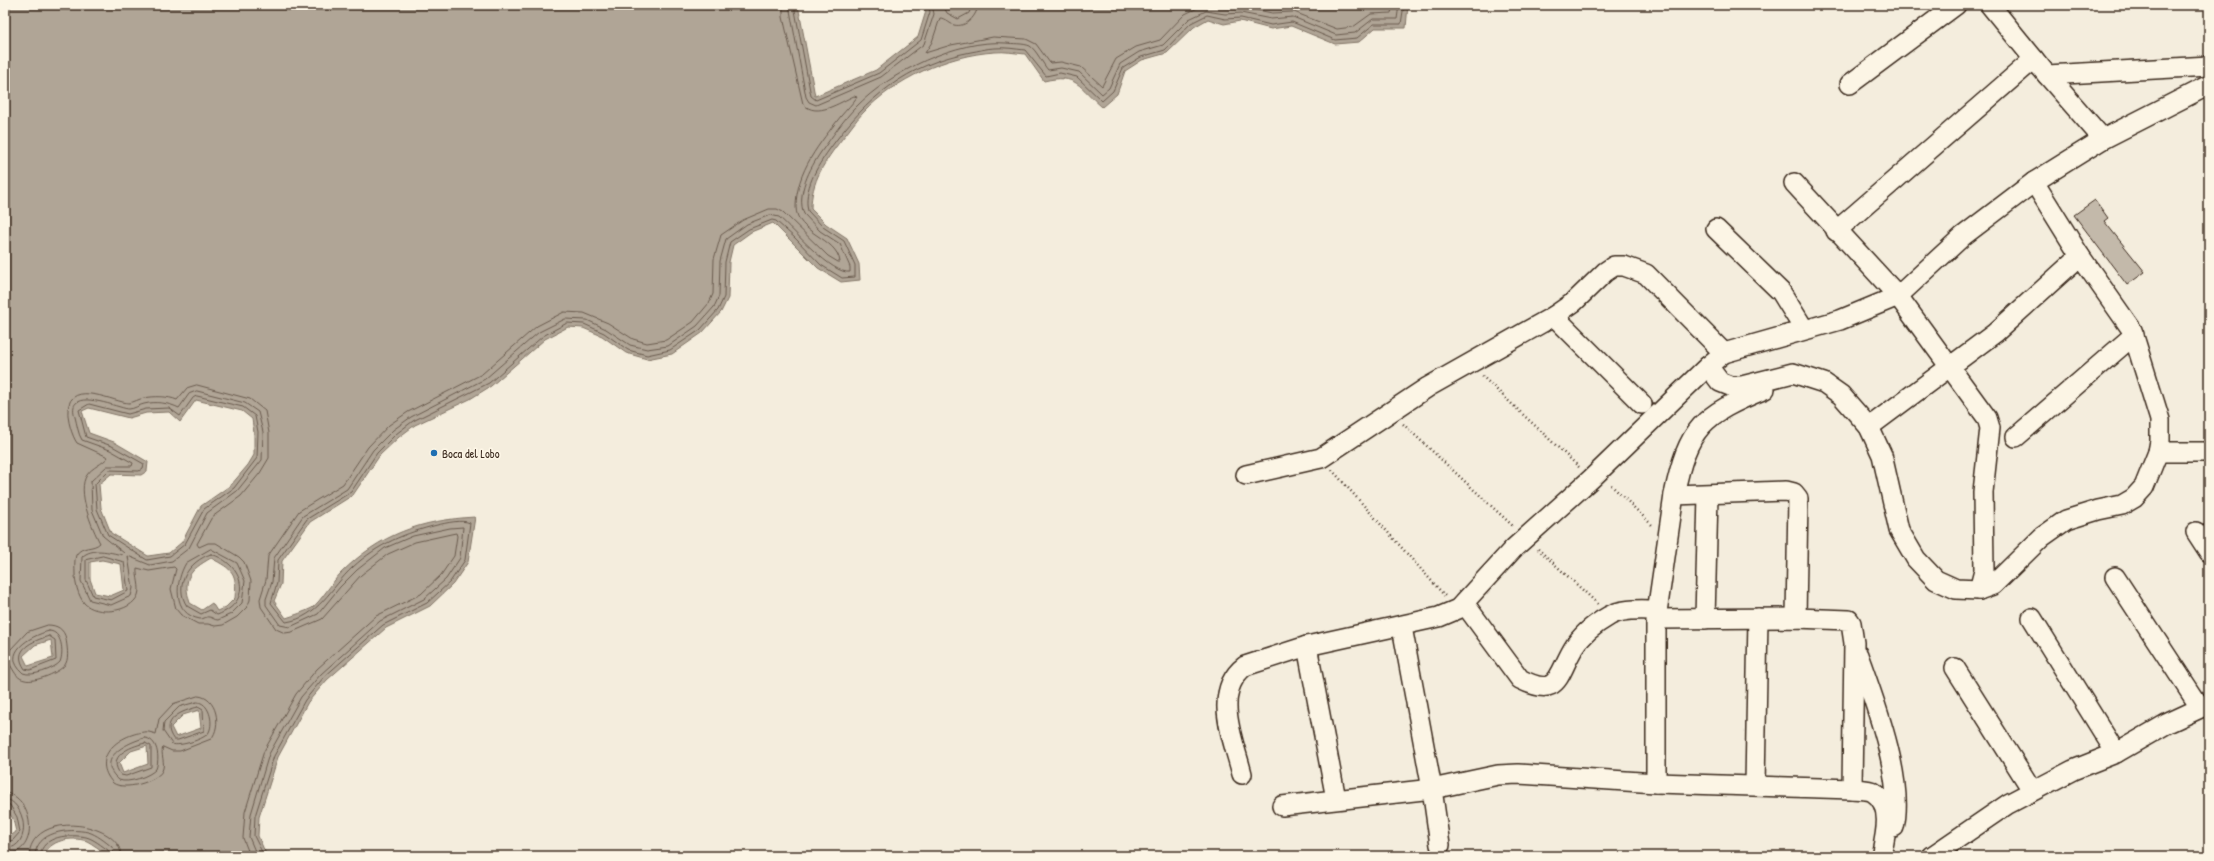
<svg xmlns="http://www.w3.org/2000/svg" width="2214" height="861" viewBox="0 0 2214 861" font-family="'Patrick Hand',sans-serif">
<rect width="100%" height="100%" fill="#f4eddd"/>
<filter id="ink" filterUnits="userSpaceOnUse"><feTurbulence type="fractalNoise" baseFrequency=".025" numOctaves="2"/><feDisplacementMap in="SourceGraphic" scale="8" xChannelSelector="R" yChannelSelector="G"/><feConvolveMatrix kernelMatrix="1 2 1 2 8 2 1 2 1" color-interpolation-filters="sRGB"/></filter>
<g filter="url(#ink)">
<!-- water -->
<path fill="#b0a596" stroke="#817466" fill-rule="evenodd" d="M5,5H798L815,96L876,70L918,37L926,11L916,5H950L958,10L964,5H1408L1406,28H1375L1359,42L1335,44L1291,26L1271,29L1240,21L1224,24L1208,19L1194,27L1167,53L1142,60L1125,71L1117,94L1102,107C1079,87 1077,73 1044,81L1025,54C1015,53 1004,51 995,52C947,55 895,79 863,113C855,121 849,131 842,139C825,161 811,181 811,209L826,224L847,238L859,264L860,280L841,282L818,268L773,223L751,232L733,245L729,262L728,298L721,312L702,333L672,354L647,359L626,353L602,336L583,328L568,327L545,339L491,386L470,399L415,425L399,437L380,455L353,495L310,522L282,561L281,584L274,601L286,618C295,615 304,612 312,608C321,601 332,582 341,573C380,534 421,520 475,517L468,562L453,584L430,606L386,628L327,680L308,702L278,757L259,817L258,836L265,852L277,856H105L106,853C100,850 93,844 87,841C71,836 50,840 43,856H5V840L16,832L13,819L5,806ZM196,400L242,411L252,419L254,433V455L248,465L231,485L201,506L182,542L169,553L148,556L111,533L101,508L99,484L111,474L141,475L147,471L148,462L114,442L89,433L82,411L89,408L129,418L146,413L169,412L180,422ZM211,558C233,570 237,572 235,598L226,607L217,611L212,603L202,610L190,603C182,578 190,570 211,558ZM102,560L121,564L124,590L110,596L95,593L90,579V562ZM51,640L53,658L28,666L23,656L35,645ZM199,710L201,728L176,737L171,727L183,715ZM147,746L148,764L123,773L119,763L131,751Z"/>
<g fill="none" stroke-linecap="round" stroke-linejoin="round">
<!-- shore -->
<g stroke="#6a5b4e" stroke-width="1">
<polyline points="789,5 806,97 809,102 816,105 881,77 924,44 934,14 932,5"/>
<polyline points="794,5 811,96 816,100 879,73 921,40 930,12 929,8 924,5"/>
<polyline points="943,5 947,13 958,19 969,13 972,5"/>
<path d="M978,5C977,16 966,28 954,25C948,23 945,18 940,18L932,42L925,53L951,45L993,37L1026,39L1036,44L1050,63L1061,62L1081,67L1102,86L1116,59L1136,47L1160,40L1185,14L1204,5"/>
<polyline points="1213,5 1225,8 1243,7 1272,13 1294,12 1337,29 1353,27 1371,14 1391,13 1393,5"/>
<path d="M197,385L250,399L265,411L269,433V458L260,473L241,496L212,517L197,544L199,547L208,543H216L239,557L244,562L251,581L250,600L247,607L237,617L223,625L215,626L208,624H198L181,615L176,609L171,589L176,569L174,567L149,571L137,568C136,577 141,587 138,595C131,613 96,616 84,603C78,595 75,583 75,574C75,568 74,561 76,555C82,545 93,550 100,543C92,528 76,490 87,475C92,467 103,464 108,457L77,443C72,436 67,419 68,410C70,378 116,403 129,403C134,402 139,399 144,398C154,396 168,396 177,400L187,388Z"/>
<path d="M197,391L245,403L258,412L263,432L262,460L237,491L207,513L189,548L172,561L150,565L128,556L133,588L131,596L111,605L90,600L81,581L82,557C92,547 109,552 122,555L124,553L103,536L92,510L91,481L107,466H132L133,463L110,450L82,440C78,434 77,424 75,417C64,384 120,409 129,409C134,409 139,405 144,404C156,401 169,403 179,408L189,394Z"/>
<polygon points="197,396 243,407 255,416 258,432 257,458 234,488 204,509 185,544 170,556 147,560 108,535 97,509 95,484 109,470 139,471 143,468 144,464 112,446 86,437 79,410 89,404 128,414 146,409 169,408 180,416 193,398"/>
<path d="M211,549L237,563L245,581L242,603L231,614L218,620C214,620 212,617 209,617C207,616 204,619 200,619C172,614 175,581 186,563Z"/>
<path d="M211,554C244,564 254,602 217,615L210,610L201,614L187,606C173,585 189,561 211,554Z"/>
<polygon points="103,556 124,562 128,591 111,600 93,596 86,580 86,560"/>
<path d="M48,625C57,625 64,629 66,639C67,646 69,657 66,663C62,672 34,683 25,680C18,679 15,673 12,668C8,661 7,657 10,650L27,632Z"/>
<path d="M49,631C62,631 64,652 60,662C54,669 32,677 23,673C0,653 30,636 49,631Z"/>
<path d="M49,636L55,640L56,660L30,670L25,669C11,649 33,641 49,636Z"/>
<path d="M198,696C217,697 222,726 211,739L180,751H172L163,747C160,754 166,763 162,771C156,782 124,791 113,783C90,758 118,735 144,732C148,731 152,733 156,734L159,719L173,704Z"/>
<path d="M197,702C209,702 214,722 209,732C206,739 179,747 172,744L163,731L164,722L179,707Z"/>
<path d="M198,707L203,710L204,731L178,740H174C159,720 181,711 198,707Z"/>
<path d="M144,738C158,738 160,758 156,769C150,776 128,784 119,780C94,759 126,743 144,738Z"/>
<path d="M145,743L151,746V767L126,776L121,775C106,756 129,747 145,743Z"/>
<path d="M5,793C32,794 43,853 5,855"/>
<path d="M5,799C24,800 35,847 5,849"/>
<polyline points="5,804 10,805 17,817 20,832 13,840 5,843"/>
<path d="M29,856C31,808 122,822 121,856"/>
<path d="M35,856C36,831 69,828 88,832C96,834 106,842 112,847L115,856"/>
<path d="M40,856C42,835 70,834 86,837C94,839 102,846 108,850L110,856"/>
<path d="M250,856L243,838L245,812L264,751L296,694L317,669L376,616L421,594L441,575L454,556L457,536L456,533L451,534L415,542L388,554L361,575L322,619L292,632L285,633L276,629L261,607L260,599L266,580L268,556L299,511L343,484L368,447L389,425L408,412L482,374L537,326L564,312L584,313L608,323L633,339L647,343L666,340L693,322L709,303L713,294L714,259L721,235L743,220L769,209H777L783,212L828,256L838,262H840C837,237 796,234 796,207C796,171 820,143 841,116C846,110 853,103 857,97L854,96C840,102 817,119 803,104L783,17V5"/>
<path d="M257,856L249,837L251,814L269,754L301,697L321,674L380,621L424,599L446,579L460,558L463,527L450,528L413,536L385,548L357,570L340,587L318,614L290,627L280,625L266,605V599L272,582L274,558L303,516L347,489L373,450L393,430L411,417L485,379L539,332L565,319L587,320L606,329L630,345L647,349L668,346L697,326L714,307L719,296L720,261L726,239L747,224L770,215L779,217C793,229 832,275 850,272V267L840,244L820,231L804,214C796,194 810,168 821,152C832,137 843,120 856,107C890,72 957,39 1006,43C1012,44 1023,43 1030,46C1037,51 1042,63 1048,70L1061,68L1079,72L1102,94L1109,88L1120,64L1139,52L1163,45L1189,19L1206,11L1225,14L1241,13L1271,19L1293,17L1336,35L1355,33L1373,19H1397L1399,5"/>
<path d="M264,856L254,836L255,816L274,756L305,700L324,677L383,625L427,603L450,582L465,560L470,523C462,519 446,523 437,525C405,533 378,544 353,567C330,588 319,617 286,622L271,603L277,583L278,560L307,519L351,492L377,453L396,434L413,421L489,383L543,336L567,323L584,324L604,333L628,350L647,355L670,350L700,330L718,310L724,297L725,262L730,242L749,229L772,220L776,221L795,238L821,265L842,278L855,277V265L844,241L823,227L808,211C803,189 817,167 829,150C866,98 907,64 971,52C978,51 987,48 995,48C1005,47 1015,49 1025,50L1046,76L1060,73L1077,77L1102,101L1113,91L1123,68L1141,57L1165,50L1191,23L1207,15L1225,19L1241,18L1271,25L1292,22L1335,40L1357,38L1374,24H1401L1404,5"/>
</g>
</g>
<!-- building -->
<polygon fill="#c3b9aa" stroke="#3b2a1e" points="2095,200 2108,218 2104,221 2145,272 2127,285 2074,215"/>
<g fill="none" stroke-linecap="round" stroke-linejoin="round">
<!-- minor casing -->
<g stroke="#3b2a1e" stroke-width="22">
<g id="minor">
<polyline points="1990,5 2047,75 2103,139"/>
<polyline points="2047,75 2209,66"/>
<polyline points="1850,84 1956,5"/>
<polyline points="1794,183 1898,296 1987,418 1990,428 1983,492 1984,571 1979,590"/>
<polyline points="1716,229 1781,292 1804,329"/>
<polyline points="1836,231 2034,59"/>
<polyline points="1554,316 1642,404"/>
<polyline points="1708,366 1720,382 1730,386 1742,386 1793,373 1824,383 1841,395 1869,427 1882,455 1899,530 1916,559 1936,580 1956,589 1979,590 1993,585 2042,537 2066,520 2098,510 2122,505 2134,498 2144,487 2158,452 2160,441 2160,420 2132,330 2080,256 2034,182"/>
<polyline points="1869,427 1995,333 2080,256"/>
<polyline points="2016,437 2134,335"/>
<polyline points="2158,452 2209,452"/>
<polyline points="1246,475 1321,458 1428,387 1554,316 1574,302 1605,272 1614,266 1624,266 1646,274 1724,353"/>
<path d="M1674,495C1688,427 1702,415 1765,389"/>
<polyline points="2196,532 2209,552"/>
<polyline points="2115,577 2200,707"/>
<path d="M1464,603L1520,679C1559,699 1557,676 1573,649C1581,635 1595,624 1609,616C1622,608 1642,610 1657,610"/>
<polyline points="2032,618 2116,753"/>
<polyline points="1656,619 1796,618 1849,620 1851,623 1854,643 1852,789"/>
<polyline points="1705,619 1708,495"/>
<polyline points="1402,627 1432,789 1440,845"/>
<polyline points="1307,646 1336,799"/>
<path d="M1858,655C1874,700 1905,780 1894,827"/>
<polyline points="1955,668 2032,790"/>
<path d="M1242,774C1234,741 1211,692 1245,666L1307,646L1439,617L1458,609L1514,548L1591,479L1708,366L1724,353L1840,320L1898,296L1963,236L2034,182L2103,139L2209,85"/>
<polyline points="1656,783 1656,619 1674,495 1786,491 1794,493 1798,498 1796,618"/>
<polyline points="1755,785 1758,618"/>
<path d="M1282,806L1432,789L1498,775L1518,774L1656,783L1852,789C1858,790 1868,789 1873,792C1894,804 1885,838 1881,856"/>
<polyline points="1932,856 2008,804 2073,770 2116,753 2168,723 2209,704"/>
</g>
</g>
<!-- path -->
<g stroke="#3b2a1e" stroke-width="2.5" stroke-dasharray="1 3" stroke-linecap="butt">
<polyline points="1482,376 1579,467"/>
<polyline points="1403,424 1514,527"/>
<polyline points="1332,470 1445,596"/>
<polyline points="1611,485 1652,525"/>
<polyline points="1538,549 1598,604"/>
</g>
<!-- minor -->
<use href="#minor" stroke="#fcf5e5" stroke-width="19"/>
</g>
</g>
<!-- markers -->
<circle fill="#1f6fb2" stroke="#fcf5e5" stroke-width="1.5" cx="434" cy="453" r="4"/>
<g text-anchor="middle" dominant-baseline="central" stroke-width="3.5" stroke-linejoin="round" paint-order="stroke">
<!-- poi labels -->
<g font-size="12" fill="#3b2a1e" stroke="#fcf5e5" text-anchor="start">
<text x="442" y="453">Boca del Lobo</text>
</g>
</g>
<!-- margin -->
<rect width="2214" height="861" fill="none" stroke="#fcf5e5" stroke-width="20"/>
<rect x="10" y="10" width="2194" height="841" fill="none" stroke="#3b2a1e" stroke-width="1.5" filter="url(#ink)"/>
</svg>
